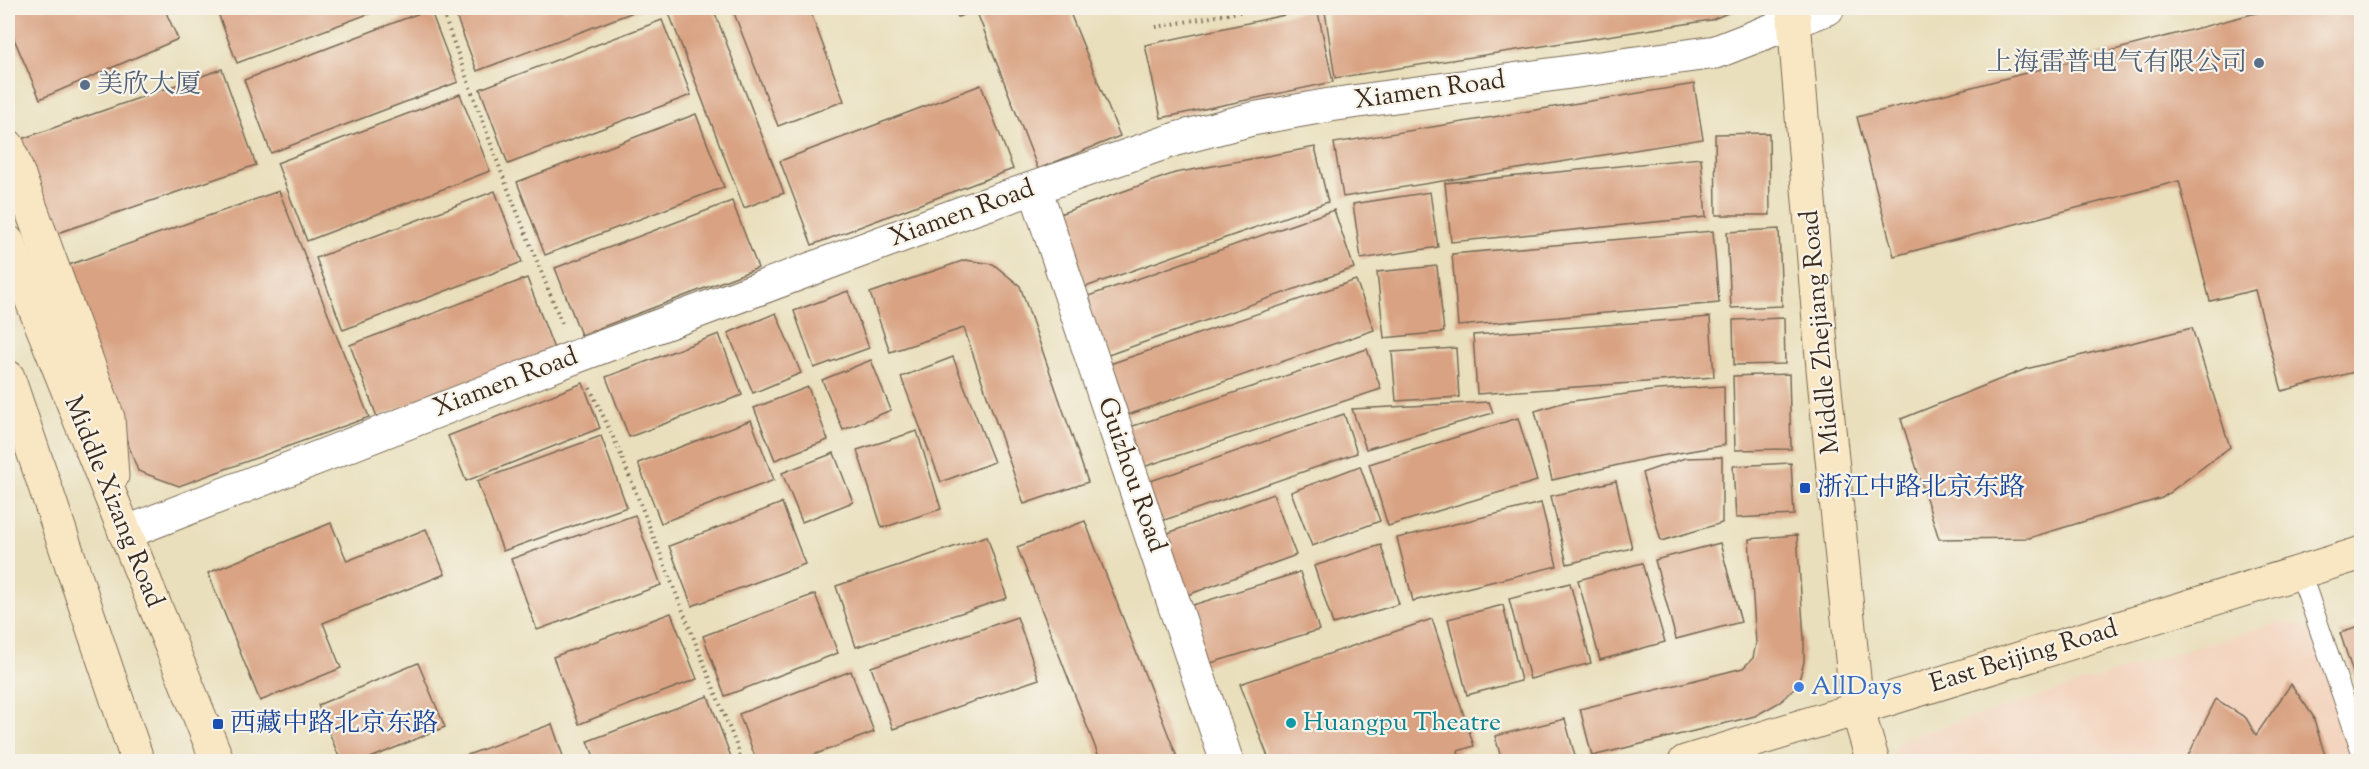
<svg xmlns="http://www.w3.org/2000/svg" width="2369" height="769" viewBox="0 0 2369 769" font-family="'Sorts Mill Goudy','Noto Serif SC',serif">
<rect width="100%" height="100%" fill="#f7f3e8"/>
<filter id="ink" filterUnits="userSpaceOnUse"><feTurbulence type="fractalNoise" baseFrequency=".0167" numOctaves="2"/><feDisplacementMap in="SourceGraphic" scale="12" xChannelSelector="R" yChannelSelector="G"/><feConvolveMatrix kernelMatrix="1 2 1 2 8 2 1 2 1" color-interpolation-filters="sRGB"/></filter>
<filter id="wash" filterUnits="userSpaceOnUse"><feTurbulence type="fractalNoise" baseFrequency=".008" numOctaves="4" result="noise"/><feDisplacementMap in="SourceGraphic" scale="24" xChannelSelector="R" yChannelSelector="G"/><feGaussianBlur stdDeviation="1.35" result="paint"/><feColorMatrix in="noise" values="0 0 0 0 0 0 0 0 0 0 0 0 0 0 0 0 0 1.4 0 .05"/><feComposite in="paint" operator="in"/></filter>
<g filter="url(#wash)">
<rect width="100%" height="100%" fill="#e9dfbc"/>
<!-- built -->
<polygon fill="#f3d4bf" points="2280,621 2302,625 2315,637 2359,761 1890,762 1893,752 1903,739"/>
<g id="blocks">
<!-- building -->
<g fill="#d9a383">
<polygon points="8,8 164,8 178,39 40,99 8,25"/>
<polygon points="216,8 384,8 237,63"/>
<polygon points="453,8 644,8 477,71"/>
<polygon points="667,8 713,8 784,193 744,208"/>
<polygon points="732,8 809,8 844,101 778,126"/>
<polygon points="954,8 1068,8 1120,136 1038,169 976,10 958,17"/>
<polygon points="1317,8 1333,82 1161,118 1145,45"/>
<polygon points="1350,8 1740,8 1711,20 1335,78 1325,11"/>
<polygon points="2275,8 2362,8 2362,370 2282,391 2255,290 2210,301 2179,181 1894,256 1857,117"/>
<polygon points="430,9 458,82 271,153 244,80"/>
<polygon points="662,20 691,95 508,164 480,89"/>
<polygon points="222,69 256,165 46,237 13,142"/>
<polygon points="1694,84 1703,139 1343,197 1334,143"/>
<polygon points="981,85 1013,169 812,245 780,161"/>
<polygon points="460,94 490,171 307,241 277,163"/>
<polygon points="696,114 724,187 545,255 517,182"/>
<polygon points="1769,133 1770,215 1716,215 1715,134"/>
<polygon points="1315,147 1328,202 1074,291 1048,218 1175,173"/>
<polygon points="1701,158 1706,217 1451,242 1445,183"/>
<polygon points="279,191 369,417 179,486 138,471 63,267"/>
<polygon points="495,191 522,262 343,330 316,258"/>
<polygon points="1430,192 1438,247 1361,259 1353,204"/>
<polygon points="732,201 758,268 581,335 555,268"/>
<polygon points="1334,210 1354,268 1097,359 1077,300"/>
<polygon points="1779,229 1782,306 1731,308 1727,232"/>
<polygon points="1713,231 1719,303 1458,326 1452,254"/>
<polygon points="965,260 993,264 1020,286 1088,482 1024,504 964,328 890,352 870,293"/>
<polygon points="1437,266 1444,332 1384,338 1377,272"/>
<polygon points="527,278 554,349 377,417 350,345"/>
<polygon points="1356,280 1374,330 1119,418 1101,367"/>
<polygon points="848,291 869,348 814,368 794,311"/>
<polygon points="776,313 801,373 753,393 728,333"/>
<polygon points="1710,317 1714,377 1477,394 1473,335"/>
<polygon points="1784,318 1785,364 1734,365 1733,320"/>
<polygon points="2192,328 2230,447 2162,498 2029,538 1939,539 1901,419 2026,369"/>
<polygon points="719,334 742,395 629,437 606,377"/>
<polygon points="1456,348 1459,397 1396,401 1392,352"/>
<polygon points="1367,349 1381,389 1134,470 1121,430"/>
<polygon points="953,357 994,462 941,482 901,377"/>
<polygon points="871,360 891,410 843,430 822,380"/>
<polygon points="1789,374 1791,449 1735,450 1733,376"/>
<polygon points="583,383 600,428 466,481 448,436"/>
<polygon points="1724,386 1725,445 1649,458 1552,480 1535,411 1565,402 1658,390"/>
<polygon points="808,387 828,440 775,460 754,408"/>
<polygon points="1489,402 1493,413 1366,449 1352,409"/>
<polygon points="1344,414 1357,453 1156,523 1142,484"/>
<polygon points="1518,418 1537,481 1388,526 1369,464"/>
<polygon points="751,420 774,480 661,523 638,463"/>
<polygon points="917,431 941,509 882,528 857,450"/>
<polygon points="601,436 627,507 503,551 477,481"/>
<polygon points="834,453 853,502 802,522 782,473"/>
<polygon points="1722,457 1722,523 1661,541 1642,473 1685,458"/>
<polygon points="1791,463 1794,515 1736,518 1733,466"/>
<polygon points="1360,466 1380,521 1312,546 1291,492"/>
<polygon points="1616,481 1632,548 1567,564 1551,496"/>
<polygon points="1273,494 1296,555 1182,597 1160,536"/>
<polygon points="782,503 805,564 692,606 669,546"/>
<polygon points="1541,503 1557,566 1413,601 1397,538"/>
<polygon points="635,515 661,585 537,630 511,559"/>
<polygon points="1085,521 1179,762 1101,762 1017,547"/>
<polygon points="331,523 347,561 426,529 445,574 323,623 341,668 260,701 208,573"/>
<polygon points="1797,535 1804,639 1804,662 1798,684 1780,702 1755,716 1592,756 1580,709 1743,668 1753,658 1756,643 1749,539"/>
<polygon points="987,536 1007,598 856,647 836,586"/>
<polygon points="1720,543 1741,622 1676,639 1655,560"/>
<polygon points="1381,545 1399,604 1333,624 1314,566"/>
<polygon points="1642,563 1665,642 1600,660 1578,580"/>
<polygon points="1300,572 1319,630 1201,666 1183,608"/>
<polygon points="1570,583 1591,663 1530,679 1509,599"/>
<polygon points="815,594 838,653 725,696 703,636"/>
<polygon points="1503,605 1521,681 1467,695 1448,619"/>
<polygon points="671,613 697,679 579,724 553,657"/>
<polygon points="1017,617 1039,679 893,729 871,667"/>
<polygon points="1432,619 1474,746 1458,751 1461,762 1270,762 1240,684"/>
<polygon points="2362,626 2362,697 2361,697 2340,633"/>
<polygon points="418,663 445,727 361,762 341,762 318,705"/>
<polygon points="851,671 874,732 795,762 757,762 739,714"/>
<polygon points="2291,684 2313,716 2327,762 2185,762 2216,699 2246,718 2256,735"/>
<polygon points="708,696 733,762 596,762 588,741"/>
<polygon points="1565,719 1576,760 1502,762 1495,736"/>
<polygon points="552,724 565,762 451,762 451,761"/>
</g>
</g>
</g>
<g filter="url(#ink)">
<use href="#blocks" fill-opacity="0" stroke="#786955" stroke-width="1.5"/>
<g fill="none" stroke-linecap="round" stroke-linejoin="round">
<!-- lane casing -->
<g stroke="#786955" stroke-width="22">
<polyline id="lane" points="2300,572 2362,752"/>
</g>
<!-- street casing -->
<g stroke="#786955" stroke-width="35">
<g id="street">
<polyline points="1035,188 1227,762"/>
<polyline points="125,533 575,357 967,211 1176,139 1252,119 1330,105 1716,52 1828,8"/>
</g>
</g>
<!-- secondary casing -->
<g stroke="#786955" stroke-width="35">
<g id="secondary">
<polyline points="1793,8 1823,369 1857,708 1873,762"/>
<polyline points="8,146 108,418 112,476"/>
<polyline points="8,242 218,762"/>
<polyline points="8,377 138,762"/>
<polyline points="1685,762 2362,553"/>
</g>
</g>
<!-- path -->
<g stroke="#786955" stroke-width="4" stroke-dasharray="1.5 4.5" stroke-linecap="butt">
<polyline points="441,8 502,174 563,326"/>
<polyline points="1156,27 1261,8"/>
<polyline points="590,388 619,450 743,762"/>
</g>
<!-- lane -->
<use href="#lane" stroke="#fff" stroke-width="20"/>
<!-- street -->
<use href="#street" stroke="#fff" stroke-width="33"/>
<!-- secondary -->
<use href="#secondary" stroke="#f9e7c3" stroke-width="33"/>
</g>
</g>
<!-- markers -->
<g fill="#5c6f8a" stroke="#f7f3e8" stroke-width="2">
<circle cx="2259" cy="63" r="6"/>
<circle cx="85" cy="85" r="6"/>
</g>
<g fill="#1a4fb4" stroke="#f7f3e8" stroke-width="2">
<rect x="1799" y="482" width="12" height="12" rx="3"/>
<rect x="212" y="718" width="12" height="12" rx="3"/>
</g>
<circle fill="#3f7fe0" stroke="#f7f3e8" stroke-width="2" cx="1799" cy="687" r="6"/>
<circle fill="#0f9aa8" stroke="#f7f3e8" stroke-width="2" cx="1291" cy="723" r="6"/>
<g text-anchor="middle" dominant-baseline="central" stroke-width="4.5" stroke-linejoin="round" paint-order="stroke">
<!-- service labels -->
<g font-size="26" fill="#4e5e75" stroke="#f7f3e8" text-anchor="end">
<text x="2247" y="63">上海雷普电气有限公司</text>
<text x="97" y="85" text-anchor="start">美欣大厦</text>
</g>
<!-- street labels -->
<g font-size="26" fill="#3b2a1e" stroke="#f7f3e8">
<text transform="translate(1430 91) rotate(-8)">Xiamen Road</text>
<text transform="translate(962 214) rotate(-20)">Xiamen Road</text>
<text transform="translate(1821 332) rotate(-95)">Middle Zhejiang Road</text>
<text transform="translate(506 383) rotate(-21)">Xiamen Road</text>
<text transform="translate(1131 475) rotate(71)">Guizhou Road</text>
<text transform="translate(113 502) rotate(68)">Middle Xizang Road</text>
<text transform="translate(2024 657) rotate(-17)">East Beijing Road</text>
</g>
<!-- transit labels -->
<g font-size="26" fill="#164399" stroke="#f7f3e8" text-anchor="start">
<text x="1817" y="488">浙江中路北京东路</text>
<text x="230" y="724">西藏中路北京东路</text>
</g>
<!-- shop labels -->
<g font-size="26" fill="#366cbe" stroke="#f7f3e8" text-anchor="start">
<text x="1811" y="687">AllDays</text>
</g>
<!-- culture labels -->
<g font-size="26" fill="#0d838f" stroke="#f7f3e8" text-anchor="start">
<text x="1303" y="723">Huangpu Theatre</text>
</g>
</g>
<!-- margin -->
<rect width="2369" height="769" fill="none" stroke="#f7f3e8" stroke-width="30"/>
</svg>
